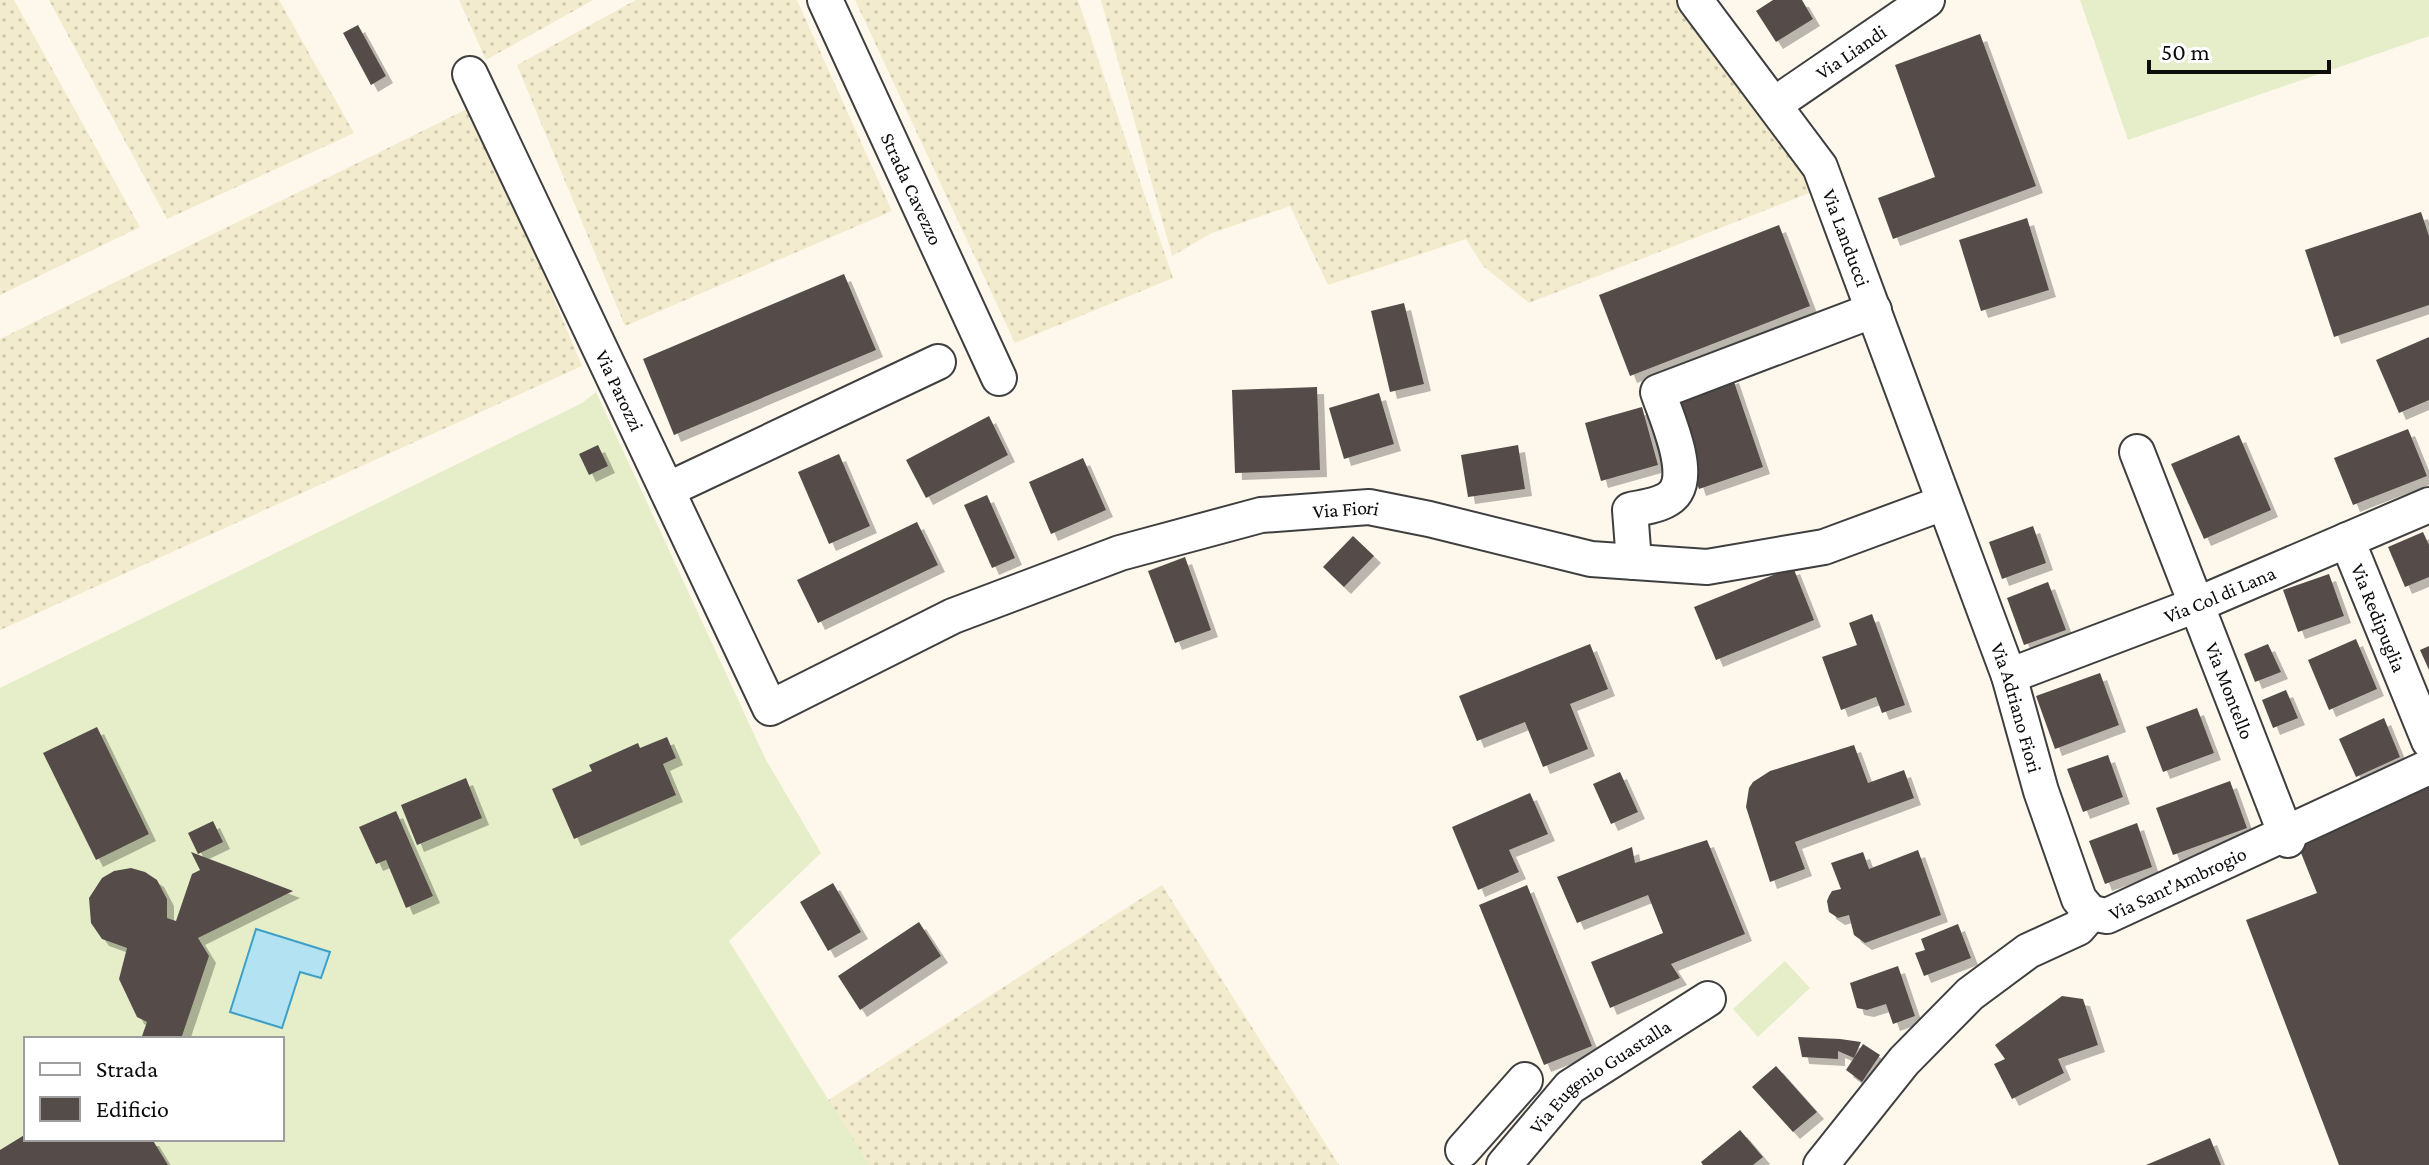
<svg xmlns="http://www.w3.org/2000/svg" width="2429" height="1165" viewBox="0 0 2429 1165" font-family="'Crimson Pro',serif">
<defs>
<pattern id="farmland-dots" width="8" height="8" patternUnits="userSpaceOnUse" patternTransform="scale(2)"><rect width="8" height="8" fill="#f2ebcd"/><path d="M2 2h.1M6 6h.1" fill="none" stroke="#cec8af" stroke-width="1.8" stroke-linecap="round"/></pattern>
<filter id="shadow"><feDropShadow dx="7" dy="7" stdDeviation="0" flood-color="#0004"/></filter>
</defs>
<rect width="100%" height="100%" fill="#fef8ec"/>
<!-- farmland -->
<g fill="url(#farmland-dots)">
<polygon points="0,0 14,0 140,227 0,295"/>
<polygon points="49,0 279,0 354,133 167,219"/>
<polygon points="459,0 593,0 486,60"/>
<polygon points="636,0 797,0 892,211 625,326 517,65"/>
<polygon points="855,0 1078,0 1173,278 1015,343"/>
<polygon points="1101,0 1686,0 1817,190 1529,303 1483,266 1466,239 1328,285 1290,206 1212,233 1172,256"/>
<polygon points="473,106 582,366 0,630 0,339"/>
<polygon points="1162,885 1339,1165 585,1165 714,940 819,1106"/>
</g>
<!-- pitch -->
<g fill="#e5eec9" fill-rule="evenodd">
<polygon points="2080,0 2429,0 2429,36 2128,140"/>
<path d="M596,392L766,760L821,853L729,941L869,1165H0V688L582,403ZM329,952L321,978L300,972ZM222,1036L231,1039H282V1139H26V1039H220Z"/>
<polygon points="1785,961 1810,988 1758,1037 1733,1009"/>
</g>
<!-- water -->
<polygon fill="#b3e2f3" stroke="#3ea0c6" stroke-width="2" points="256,929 330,952 321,978 300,972 282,1028 230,1012"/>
<!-- building -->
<g fill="#544c49" filter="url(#shadow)">
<polygon points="1773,0 1802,0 1813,19 1776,42 1756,11"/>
<polygon points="358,25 386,76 371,85 343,33"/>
<polygon points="1980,34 2036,186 1893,239 1878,198 1935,177 1895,65"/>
<polygon points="2421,212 2429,236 2429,305 2334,337 2305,250"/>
<polygon points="2027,218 2049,290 1981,311 1959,240"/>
<polygon points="1779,225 1810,306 1630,376 1599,295"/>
<polygon points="844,274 876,350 674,435 643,359"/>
<polygon points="1404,303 1424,384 1390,392 1371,311"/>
<polygon points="2429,337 2429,400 2399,413 2376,360"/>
<polygon points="1732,376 1763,467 1699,489 1668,397"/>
<polygon points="1317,387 1320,470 1235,473 1232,390"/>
<polygon points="1379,393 1394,444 1344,459 1329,408"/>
<polygon points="1642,407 1658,465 1601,481 1585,423"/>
<polygon points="989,416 1008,455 926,498 906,460"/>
<polygon points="2408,429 2427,476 2353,505 2334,458"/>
<polygon points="2239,435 2271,510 2204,539 2171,464"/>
<polygon points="598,445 608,466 589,475 579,454"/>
<polygon points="1518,445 1525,489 1468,497 1461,455"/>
<polygon points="839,454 870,526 829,544 798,472"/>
<polygon points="1083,458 1106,510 1051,534 1029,482"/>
<polygon points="987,495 1015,558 992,568 964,505"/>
<polygon points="917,522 938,565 818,623 797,580"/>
<polygon points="2033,526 2046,563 2002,579 1989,542"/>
<polygon points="2423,532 2429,545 2429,577 2405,587 2388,547"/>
<polygon points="1353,536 1374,556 1344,587 1323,567"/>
<polygon points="1185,557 1211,630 1175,643 1148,571"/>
<polygon points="1793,567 1814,620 1716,660 1694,607"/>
<polygon points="2329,574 2344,616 2298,632 2283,590"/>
<polygon points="2048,582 2066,630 2024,645 2007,598"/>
<polygon points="1872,614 1905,705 1882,713 1876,697 1841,710 1822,657 1857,645 1849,623"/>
<polygon points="2356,639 2377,689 2329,710 2308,660"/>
<polygon points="1590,644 1608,689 1570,704 1588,749 1543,767 1525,722 1477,741 1459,696"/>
<polygon points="2268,644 2281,672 2255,682 2244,654"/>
<polygon points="2429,646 2429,670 2420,650"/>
<polygon points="2100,673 2119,725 2055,749 2036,696"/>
<polygon points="2286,690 2298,718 2273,728 2262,700"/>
<polygon points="2197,708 2214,753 2163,772 2146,727"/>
<polygon points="2384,718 2400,757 2356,777 2339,739"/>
<polygon points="97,727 149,834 96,860 43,753"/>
<polygon points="667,737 676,758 663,764 676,795 574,839 552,789 592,771 589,765 638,743 640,748"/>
<polygon points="1854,745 1868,783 1904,770 1914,798 1795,842 1805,869 1770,882 1746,807 1749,788 1753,782 1770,771"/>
<polygon points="2108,755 2123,797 2083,812 2067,769"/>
<polygon points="1620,772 1638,812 1611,824 1593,784"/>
<polygon points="2429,777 2429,1165 2339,1165 2246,920 2317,893 2295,838"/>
<polygon points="466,778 482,818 417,845 401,805"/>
<polygon points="2230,781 2247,828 2173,855 2156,808"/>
<polygon points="1530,793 1548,834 1509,850 1519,872 1478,890 1452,827"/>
<polygon points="396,811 433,896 406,908 386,860 376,864 359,827"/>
<polygon points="213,821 223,842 198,854 188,833"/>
<polygon points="2137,823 2152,867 2105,884 2089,841"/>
<polygon points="1707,840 1745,934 1671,964 1680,978 1610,1008 1591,962 1663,933 1648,895 1577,923 1557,877 1632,847 1635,863"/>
<polygon points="1918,850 1941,915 1865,943 1854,935 1849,915 1838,918 1829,912 1827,901 1829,896 1832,891 1841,889 1831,863 1863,852 1869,869"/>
<polygon points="191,852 293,891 198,938 209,956 181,1039 141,1039 147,1022 137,1017 119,979 127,948 102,939 91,923 89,898 102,878 114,871 131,868 145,872 157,880 167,899 167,918 176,921 192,874 200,870"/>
<polygon points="833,883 861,932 828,951 800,902"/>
<polygon points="1527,885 1592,1046 1544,1065 1479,905"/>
<polygon points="919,922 941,956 860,1010 838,976"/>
<polygon points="1958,924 1971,958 1924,976 1915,953 1925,950 1921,939"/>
<polygon points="1898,966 1915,1016 1893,1024 1886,1004 1867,1010 1857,1008 1850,983"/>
<polygon points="2062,996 2083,999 2098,1045 2058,1059 2064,1073 2012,1099 1994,1064 2005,1059 1995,1045"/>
<polygon points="1798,1037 1840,1039 1861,1042 1854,1058 1838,1051 1838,1059 1802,1057"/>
<polygon points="1863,1044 1880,1055 1862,1082 1846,1070"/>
<polygon points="1776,1066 1817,1112 1793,1132 1752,1087"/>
<polygon points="1740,1130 1763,1157 1753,1165 1703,1165 1701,1162"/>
<polygon points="26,1134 26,1139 152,1139 168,1165 0,1165 0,1150"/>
<polygon points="2210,1138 2221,1165 2146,1165"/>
</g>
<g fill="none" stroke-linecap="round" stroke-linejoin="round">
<!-- minor casing -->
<g stroke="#3f3f3f" stroke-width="38">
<g id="minor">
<path id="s1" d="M825,0L999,378"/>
<path id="s2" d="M1695,0L1820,167L2009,676L2041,791L2079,899L2091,913"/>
<path id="s3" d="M470,74L770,708L953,616L1120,553L1261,515L1369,507L1429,519L1591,559L1707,567L1824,547L1943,503"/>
<path id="s4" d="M1775,104L1927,0"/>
<path id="s5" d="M2137,452L2288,840"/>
<polyline points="667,490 938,362"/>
<path id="s6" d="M2347,540L2429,741"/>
<path d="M1634,562L1630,510C1644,507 1668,505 1676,491C1690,468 1666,416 1658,392L1874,310"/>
<path id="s7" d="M2009,676L2196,605L2429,505"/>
<path id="s8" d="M2091,913L2107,916L2429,767"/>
<polyline points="1463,1150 1525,1080"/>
<path id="s9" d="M1504,1165L1570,1087L1708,999"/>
<polyline points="1821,1165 1904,1061 1970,994 2028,951 2078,928 2091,913"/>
</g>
</g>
<!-- minor -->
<use href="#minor" stroke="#fff" stroke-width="34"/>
</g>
<g text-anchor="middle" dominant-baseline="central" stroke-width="8" stroke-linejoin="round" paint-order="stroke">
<!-- street labels -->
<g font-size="20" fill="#0c0c0c" stroke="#fff">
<text stroke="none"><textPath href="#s4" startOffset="92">Via Liandi</textPath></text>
<text stroke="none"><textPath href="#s1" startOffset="208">Strada Cavezzo</textPath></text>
<text stroke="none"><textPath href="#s2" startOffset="284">Via Landucci</textPath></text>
<text stroke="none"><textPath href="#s3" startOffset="350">Via Parozzi</textPath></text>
<text stroke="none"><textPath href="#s3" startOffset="1316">Via Fiori</textPath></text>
<text stroke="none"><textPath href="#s7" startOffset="226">Via Col di Lana</textPath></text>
<text stroke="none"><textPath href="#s6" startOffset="84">Via Redipuglia</textPath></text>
<text stroke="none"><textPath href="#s5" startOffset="256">Via Montello</textPath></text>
<text stroke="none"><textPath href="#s2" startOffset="784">Via Adriano Fiori</textPath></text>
<text stroke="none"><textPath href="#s8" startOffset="94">Via Sant'Ambrogio</textPath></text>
<text stroke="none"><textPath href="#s9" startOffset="132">Via Eugenio Guastalla</textPath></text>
</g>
</g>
<!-- legend -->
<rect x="24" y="1037" width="260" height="104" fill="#ffffff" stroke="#9e9e9e" stroke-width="2"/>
<rect x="40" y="1063" width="40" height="12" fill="#ffffff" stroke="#9e9e9e" stroke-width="2"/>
<text x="96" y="1077" font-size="24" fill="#0c0c0c">Strada</text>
<rect x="40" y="1097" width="40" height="24" fill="#544c49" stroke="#9e9e9e" stroke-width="2"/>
<text x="96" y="1117" font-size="24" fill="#0c0c0c">Edificio</text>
<!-- scale -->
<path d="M2149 60v12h180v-12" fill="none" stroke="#0c0c0c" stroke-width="4"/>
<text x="2161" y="60" font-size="24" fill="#0c0c0c" stroke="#ffffff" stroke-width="6" paint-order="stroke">50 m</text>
</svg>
